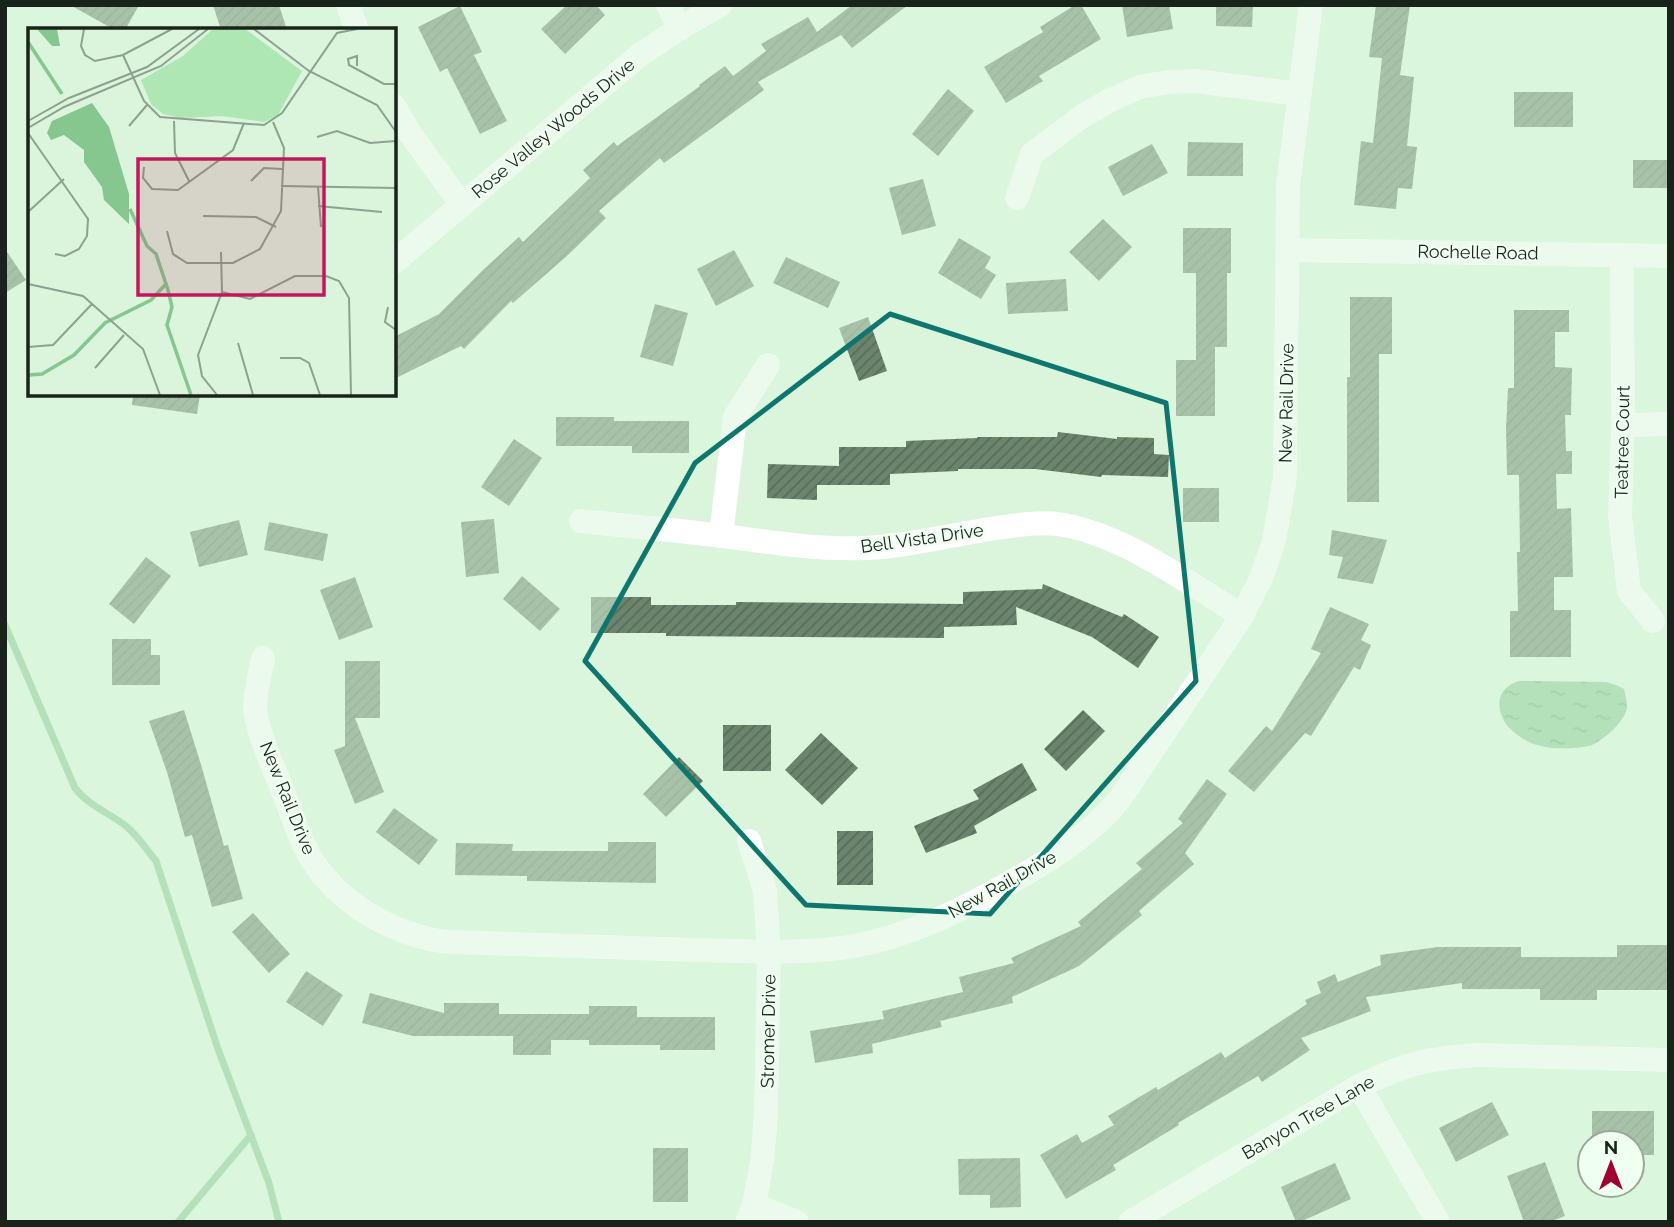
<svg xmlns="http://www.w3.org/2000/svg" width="1674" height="1227" viewBox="0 0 1674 1227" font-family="Raleway,sans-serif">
<defs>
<pattern id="water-ripples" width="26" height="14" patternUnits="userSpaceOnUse" patternTransform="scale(1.75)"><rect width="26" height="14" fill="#85c78e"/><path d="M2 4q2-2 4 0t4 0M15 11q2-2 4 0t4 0" fill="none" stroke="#6ca173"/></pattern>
<pattern id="building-hatch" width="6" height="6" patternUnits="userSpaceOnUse" patternTransform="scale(1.75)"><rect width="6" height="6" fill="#6b846e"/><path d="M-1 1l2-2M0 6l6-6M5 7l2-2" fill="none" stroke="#576c5a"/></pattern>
</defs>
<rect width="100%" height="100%" fill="#daf5dc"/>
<!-- water -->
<path fill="url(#water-ripples)" d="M1519,681L1606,682L1616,685L1624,689C1625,694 1627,700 1627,706C1627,716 1614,730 1606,736C1601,739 1597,743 1592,745C1575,750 1542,750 1527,741C1521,738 1510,730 1506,724C1494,706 1498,687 1519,681Z"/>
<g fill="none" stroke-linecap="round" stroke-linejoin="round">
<!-- stream -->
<g stroke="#85c78e" stroke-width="7">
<path d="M5,625L75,788C88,805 109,813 126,826C138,836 146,849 156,861L218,1049L269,1183L279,1222"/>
<polyline points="178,1222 251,1135"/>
</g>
</g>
<!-- building -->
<g fill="url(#building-hatch)">
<polygon points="70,5 139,5 125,30 115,30"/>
<polygon points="213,5 279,5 287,30 221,30"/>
<polygon points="567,5 596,5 605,15 565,54 541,29"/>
<polygon points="852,5 908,5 852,48 841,35 758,82 764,90 664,163 660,158 599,211 606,218 568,255 513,303 511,301 464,349 461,346 394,379 394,337 439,314 483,270 519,237 523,242 590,178 583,170 614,142 617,146 700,86 699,85 725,66 733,76 766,51 761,44 808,17 817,32"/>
<polygon points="1075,5 1081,5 1101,39 1039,76 1043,81 1006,103 984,67 1043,32 1040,27"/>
<polygon points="1122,5 1169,5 1173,29 1127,37"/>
<polygon points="1216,5 1253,5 1252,27 1216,26"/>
<polygon points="1376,5 1410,5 1400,75 1414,77 1407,146 1417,147 1412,189 1398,188 1396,209 1354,205 1361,141 1373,143 1382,58 1369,57"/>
<polygon points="460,6 482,52 474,55 507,121 480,134 447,68 440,72 418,27"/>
<polygon points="948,89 974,111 938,156 912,134"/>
<rect x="1514" y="92" width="59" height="35"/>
<polygon points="1188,142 1243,143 1243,176 1187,176"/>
<polygon points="1152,144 1168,173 1123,196 1108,167"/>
<rect x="1633" y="160" width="36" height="28"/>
<polygon points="923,179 936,226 902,235 889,188"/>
<polygon points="1103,219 1132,247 1099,281 1069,252"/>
<polygon points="1183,228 1231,228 1231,273 1227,273 1227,347 1215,347 1215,416 1176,416 1176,360 1196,360 1196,273 1183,273"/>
<polygon points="959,238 991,257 985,268 996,275 981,299 938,273"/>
<polygon points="5,249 26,280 5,293"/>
<polygon points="734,250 754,286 716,306 697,269"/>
<polygon points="786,257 840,282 828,308 773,283"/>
<polygon points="1066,279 1068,311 1008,314 1006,283"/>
<polygon points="1350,297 1392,297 1392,354 1379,354 1379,502 1347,502 1347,377 1350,377"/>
<polygon points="655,304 688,313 673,366 640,357"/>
<polygon points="1514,310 1569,310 1569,332 1555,332 1555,367 1572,368 1571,415 1565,415 1566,451 1572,451 1572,474 1556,474 1557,509 1571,508 1573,577 1554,577 1554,610 1571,610 1571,657 1510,657 1510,611 1518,611 1517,552 1520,552 1519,475 1507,475 1506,429 1508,388 1514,388"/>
<polygon points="868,317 887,371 859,381 839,328"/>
<polygon points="133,394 200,394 197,414 132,405"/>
<polygon points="556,417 614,417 614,421 689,421 689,453 632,453 632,446 556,446"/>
<polygon points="1058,432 1117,439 1117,437 1154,438 1154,454 1169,455 1168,477 1102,475 1101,477 1035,469 958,469 958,471 890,474 890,485 817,485 817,500 767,498 768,464 839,466 839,447 906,447 906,441 977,438 977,437 1057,437"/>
<polygon points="514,439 542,458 509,506 481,487"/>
<rect x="1183" y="488" width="36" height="34"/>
<polygon points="494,519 499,573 466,577 461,522"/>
<polygon points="239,520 248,555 199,567 190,532"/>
<polygon points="269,522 328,534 323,561 264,550"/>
<polygon points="1332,530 1387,540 1373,584 1337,578 1343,557 1329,555"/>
<polygon points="146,557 171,576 134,624 109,604"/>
<polygon points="522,576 560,609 540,631 503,599"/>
<polygon points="355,577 373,627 339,640 320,590"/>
<polygon points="1043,584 1122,617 1124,614 1159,637 1138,668 1092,637 1016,607 1017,625 944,627 944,638 666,636 666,633 591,633 591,597 651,597 651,605 736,605 736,602 963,604 963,592 1042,589"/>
<polygon points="1330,607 1369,624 1361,640 1371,645 1360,670 1354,667 1311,736 1305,733 1254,792 1228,771 1266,726 1272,731 1321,653 1311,649"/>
<polygon points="112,639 151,639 151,655 160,655 160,685 112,685"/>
<polygon points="345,661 380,661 380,718 355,718 384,792 355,804 334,750 345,746"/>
<polygon points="184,710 202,768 224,846 228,845 243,899 212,907 192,835 185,837 167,772 149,721"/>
<polygon points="1083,710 1105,731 1066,771 1044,749"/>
<rect x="723" y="725" width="48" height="46"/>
<polygon points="821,733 858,768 822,805 785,770"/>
<polygon points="679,757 703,781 666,817 643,794"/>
<polygon points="1022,763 1037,790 974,826 977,833 926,853 914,826 979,799 973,790"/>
<polygon points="1207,779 1227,794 1185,853 1194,864 1139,911 1142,915 1079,966 1012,997 1013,1003 940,1021 942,1027 872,1044 873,1053 815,1063 810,1031 884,1019 882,1011 963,992 959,977 1014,963 1011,958 1081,926 1078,922 1142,869 1136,863 1183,823 1178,819"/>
<polygon points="394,808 438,840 419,865 376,832"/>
<rect x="837" y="831" width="36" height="54"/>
<polygon points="608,842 656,842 656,883 527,881 527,876 455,875 456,843 513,844 512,851 608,851"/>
<polygon points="253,913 290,954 269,973 232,932"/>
<polygon points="1617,945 1669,945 1669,990 1597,990 1597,1000 1540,1000 1540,989 1462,989 1462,983 1366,997 1371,1011 1301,1038 1310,1050 1262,1082 1258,1076 1178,1123 1179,1125 1113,1165 1116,1170 1066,1199 1040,1155 1077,1134 1082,1143 1114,1125 1108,1116 1156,1087 1158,1090 1221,1052 1225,1058 1307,1004 1305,1000 1321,993 1317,982 1335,974 1338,982 1381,965 1380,955 1438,947 1521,947 1521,957 1617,957"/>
<polygon points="306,971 343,995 323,1026 286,1002"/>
<polygon points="370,993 444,1013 444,1003 499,1003 499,1014 589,1014 589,1006 637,1006 637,1017 715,1017 715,1050 660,1050 660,1045 589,1045 589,1040 551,1040 551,1055 513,1055 513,1036 413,1036 362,1023"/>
<polygon points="1492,1102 1509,1135 1456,1162 1439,1128"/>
<polygon points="1592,1111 1654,1111 1654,1155 1632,1155 1632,1143 1592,1143"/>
<rect x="653" y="1148" width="35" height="54"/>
<polygon points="1020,1158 1021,1207 990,1208 990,1195 959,1195 958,1159"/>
<polygon points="1545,1162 1565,1216 1549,1222 1524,1222 1507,1176"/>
<polygon points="1335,1163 1351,1199 1300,1222 1296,1222 1281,1187"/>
</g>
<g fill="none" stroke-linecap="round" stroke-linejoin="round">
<!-- minor -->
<g stroke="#fff" stroke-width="24">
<polyline points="348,5 357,30"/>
<polyline points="668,5 679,29"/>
<polyline points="394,106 411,135 462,205"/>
<polyline points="1017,198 1032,154 1081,117 1107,102 1139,87 1169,82 1195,81 1299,94"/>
<polyline points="1288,250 1669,256"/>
<polyline points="1622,255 1623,425 1620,516 1629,591 1653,621"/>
<polyline points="394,262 641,54 679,29 720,5"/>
<polyline points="1623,425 1669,424"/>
<path d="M581,521C628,526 675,530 723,536C770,542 817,550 865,548C908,546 952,535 996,528C1018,525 1041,521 1064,525C1125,536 1189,583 1242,616"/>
<polyline points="721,536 735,417 768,365"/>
<path d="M263,658C260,673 256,689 255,705C254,724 275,772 283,791C292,814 299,839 312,860C339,902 386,930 434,940C450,943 467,942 482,943C553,945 624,947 695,950C746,951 803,955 854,946C908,936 958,912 1006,885C1049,861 1088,837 1120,799L1242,616L1261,578L1274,541L1285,477L1288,185L1311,5"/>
<polyline points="1359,1086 1438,1222"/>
<polyline points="754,1205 797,1222"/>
<polyline points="747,1222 754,1205 762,1161 766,1116 769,952 765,891 749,841"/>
<path d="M1130,1222L1359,1086C1377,1078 1395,1069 1415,1064C1434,1058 1455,1057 1475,1055L1669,1060"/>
</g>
</g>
<!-- marked area -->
<path d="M0 0H1674V1227H0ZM890,314L1166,403L1196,681L990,914L806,905L585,661L695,463Z" fill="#daf5dc" fill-opacity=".55" fill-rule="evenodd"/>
<path fill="none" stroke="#0f766e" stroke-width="5" stroke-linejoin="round" d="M890,314L1166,403L1196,681L990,914L806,905L585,661L695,463Z"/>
<g text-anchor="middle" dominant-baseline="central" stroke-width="5" stroke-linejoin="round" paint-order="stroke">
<!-- street labels -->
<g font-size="18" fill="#1a231b" stroke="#effff0">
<text transform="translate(553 128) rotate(-40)">Rose Valley Woods Drive</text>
<text transform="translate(1478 252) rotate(1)">Rochelle Road</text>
<text transform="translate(1286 403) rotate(-89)">New Rail Drive</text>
<text transform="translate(1622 442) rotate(-89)">Teatree Court</text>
<text transform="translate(922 538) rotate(-8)">Bell Vista Drive</text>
<text transform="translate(288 798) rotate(68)">New Rail Drive</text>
<text transform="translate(1002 884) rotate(-29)">New Rail Drive</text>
<text transform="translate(768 1031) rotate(-89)">Stromer Drive</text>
<text transform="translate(1308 1117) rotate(-30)">Banyon Tree Lane</text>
</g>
</g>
<!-- overview -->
<g transform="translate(28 28)">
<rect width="368" height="368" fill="#daf5dc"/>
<path d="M185,1H217L274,43L250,87L236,94L194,88L153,90L135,86L123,76L113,52L155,28Z" fill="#aee6b4"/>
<path d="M9,1H29L32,18H24ZM64,75L81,99L101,166V196L76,172L74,159L56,134V122L36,107L23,112L19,105L24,93Z" fill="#85c78e"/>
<path fill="none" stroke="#85c78e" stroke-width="3.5" d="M0,14L34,66M102,181L119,218L128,226L140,262L144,279L139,297L163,367M0,347L14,346L46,327L77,295L123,272L138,256"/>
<path fill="none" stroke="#8da18f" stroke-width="2" d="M56,1L53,18L57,27L67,33L95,27L144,1M226,1L281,43L349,77L368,104M95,27L116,73L132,89L236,97L254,85L309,5L329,1M329,38V28L320,31L321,37L356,56H368M0,93L41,70L119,39L171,1M146,93L147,125L161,153M101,98L119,77M0,100L36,79L133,38L180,1M0,105L60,191L59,208L51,221L37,228L27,226M289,109L309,103L342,115L368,113M116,139L115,150L124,161L150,162L205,122L216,95M223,153L236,140L254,141M253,158L368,160M290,159L293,199M290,178L354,184M0,184L36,151M175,188L228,189L248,199M139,203L145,226L159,235H205L232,221L253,183L256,120L245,94M0,256L55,268L115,321L132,367M194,264L222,271L267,248H298L311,253L321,270L323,367M360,279L357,294L368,302M210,315L225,367M0,319L25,317L64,276M252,330H272L281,335L292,367M67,340L96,307M189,367L174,348L170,327L194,264L193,224"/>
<path fill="#c2185b" fill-opacity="0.15" stroke="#c2185b" stroke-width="3.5" d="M110,131H296V267H110Z"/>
<rect width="368" height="368" fill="none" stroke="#1a231b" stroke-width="3.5"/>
</g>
<!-- border -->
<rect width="1674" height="1227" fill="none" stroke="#1a231b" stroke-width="14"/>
<!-- north arrow -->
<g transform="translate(1611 1164)"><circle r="33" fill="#effff0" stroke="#9aa79b" stroke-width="2"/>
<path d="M0-5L12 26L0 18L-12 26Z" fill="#a10032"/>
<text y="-10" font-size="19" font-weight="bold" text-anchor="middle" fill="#1a231b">N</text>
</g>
</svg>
